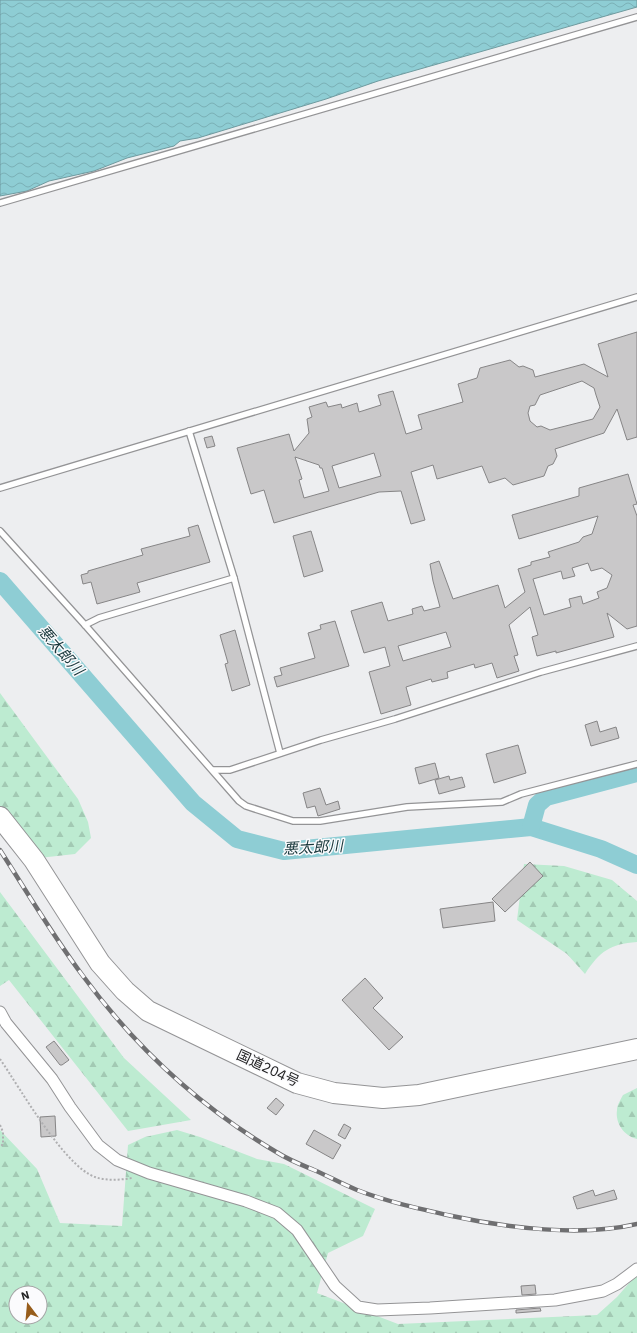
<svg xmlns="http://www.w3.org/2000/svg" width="637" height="1333" viewBox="0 0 637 1333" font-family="'IBM Plex Sans','Noto Sans JP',sans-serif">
<defs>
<pattern id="forest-firs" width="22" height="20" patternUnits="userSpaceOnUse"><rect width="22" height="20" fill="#bdebd1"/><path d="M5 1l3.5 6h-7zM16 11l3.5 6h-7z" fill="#a2c9b3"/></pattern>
<pattern id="water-waves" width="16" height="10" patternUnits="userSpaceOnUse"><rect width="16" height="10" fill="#8ecdd4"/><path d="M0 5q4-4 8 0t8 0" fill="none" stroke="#7ab0b6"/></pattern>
</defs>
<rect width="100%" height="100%" fill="#edeef0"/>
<!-- forest -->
<g fill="url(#forest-firs)" fill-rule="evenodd">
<polygon points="0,693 78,799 88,822 91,838 75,854 39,858 0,809"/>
<path d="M524,864L564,866L612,880L637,901V942C610,944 600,951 585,974L567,954L517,920Z"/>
<polygon points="0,892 124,1058 191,1120 128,1131 9,980 0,986"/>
<path d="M637,1088V1139C624,1136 615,1123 617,1110C617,1105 621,1099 623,1095Z"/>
<path d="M0,1130L37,1169L60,1223L122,1226L128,1145L145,1137L177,1130L200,1137L257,1159L284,1164L375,1209L363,1236L328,1253L317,1293L398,1324L597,1315L617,1297L637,1274V1333H0ZM16,1293H40V1317H16Z"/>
</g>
<!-- water -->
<polygon fill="url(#water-waves)" stroke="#6e9a9f" points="0,0 637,0 637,7 378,81 326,99 198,138 180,141 174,146 127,158 94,171 49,181 27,191 0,196"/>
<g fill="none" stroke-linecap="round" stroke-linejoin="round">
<!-- river -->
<g stroke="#8ecdd4" stroke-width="18">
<polyline points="0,581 193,803 237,839 284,851 531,827 601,849 637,865"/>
<polyline points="531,827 537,805 546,797 637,773"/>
</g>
</g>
<!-- building -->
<g fill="#c9c8c9" stroke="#868586" fill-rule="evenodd">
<path d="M637,332V437L627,440L617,409L604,433L555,449L557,456L553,464L548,466L544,476L513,485L505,478L489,483L482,466L437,479L433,465L411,472L425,520L411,524L401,491L379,492L274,523L264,490L251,494L237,448L289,434L294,451L309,433L307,419L312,417L309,407L326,402L328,407L341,404L342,408L357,403L359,412L381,405L378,395L393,391L406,434L422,429L418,415L463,402L458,384L477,378L480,368L510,360L519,367L523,366L533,370L535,377L584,364L608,377L598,344ZM582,381L594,388L596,395L600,407L593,419L550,430L541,426L537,427L530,421L528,413L530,406L535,405L540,395ZM374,453L381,476L339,488L332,466ZM295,457L319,465L320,468H322L329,491L304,498L299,480L302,479Z"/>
<polygon points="212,436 215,446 207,448 204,438"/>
<path d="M628,474L637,504L633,505L637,516V626L627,629L607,613L614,637L556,653V651L537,656L532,637L538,635L530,607L509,625L518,655L514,656L519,671L497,678L492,663L475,668L474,664L447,672L448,678L432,682L431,679L406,687L411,705L381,714L369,672L390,666L385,647L364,653L351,611L382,602L388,621L413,614L412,609L422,606L424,611L440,607L433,581L430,564L439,561L453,599L498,585L505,608L525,592L518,569L531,565V562L550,557L548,552L579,542L583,537L592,534L598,516L519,539L512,515L579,496V488ZM588,563L591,571L602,568L612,575L607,588L597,592L599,598L583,604L581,596L569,599L571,607L544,615L533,579L561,571L563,579L575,576L572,568ZM446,632L451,647L403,661L398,646Z"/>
<polygon points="198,525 210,562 137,583 140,592 97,604 91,582 83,584 81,575 88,573 88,571 143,555 141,549 190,536 188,528"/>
<polygon points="311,531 323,571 304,577 293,536"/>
<polygon points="335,621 349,666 277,687 274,677 282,675 280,668 315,658 308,633 321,629 320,625"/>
<polygon points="235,630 250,685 232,691 225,664 228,663 220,635"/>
<polygon points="597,721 600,732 616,727 619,738 591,746 585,725"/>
<polygon points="518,745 526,773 494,783 486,754"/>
<polygon points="435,763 439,778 419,784 415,768"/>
<polygon points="449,776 450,780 462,777 465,787 439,794 435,780"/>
<polygon points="320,788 326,805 338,801 340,809 318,816 315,806 307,808 303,793"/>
<polygon points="530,862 543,876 505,912 492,899"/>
<polygon points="493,902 495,921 443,928 440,909"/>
<polygon points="365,978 383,998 373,1008 403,1037 389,1050 342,1000"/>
<polygon points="54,1041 69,1060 62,1065 60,1065 46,1047"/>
<polygon points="276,1098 284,1105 276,1115 267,1108"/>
<polygon points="55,1116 56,1136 41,1137 40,1117"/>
<polygon points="344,1124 351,1128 345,1139 338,1135"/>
<polygon points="314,1130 341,1145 333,1159 306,1144"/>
<polygon points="593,1190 595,1196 614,1190 617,1199 577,1209 573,1197"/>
<polygon points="535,1285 536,1294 522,1295 521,1286"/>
<polygon points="540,1308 541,1311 516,1313 516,1310"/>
</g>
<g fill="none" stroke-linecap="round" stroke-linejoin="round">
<!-- lane casing -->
<g stroke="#949496" stroke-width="8">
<g id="lane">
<polyline points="0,203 637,17"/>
<polyline points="189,431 234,578 280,753"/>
<polyline points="0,488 637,297"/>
<polyline points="0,531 85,625 239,801 246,806 293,821 320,821 407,807 502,802 521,794 637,764"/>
<polyline points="85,625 99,618 234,578"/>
<polyline points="213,770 230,770 321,740 395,719 541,672 637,646"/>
</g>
</g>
<!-- street casing -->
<g stroke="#949496" stroke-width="13">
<polyline id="street" points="0,1012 6,1023 52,1079 70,1107 98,1145 117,1160 149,1173 246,1201 277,1213 297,1230 335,1286 358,1307 377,1310 430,1308 555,1300 603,1291 617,1284 637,1269"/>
</g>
<!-- highway casing -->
<g stroke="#949496" stroke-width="22">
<polyline id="highway" points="0,817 34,860 100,963 125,991 148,1011 297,1083 334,1093 383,1098 419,1095 637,1049"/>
</g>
<!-- path -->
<g stroke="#afafb1" stroke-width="2" stroke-dasharray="2 2" stroke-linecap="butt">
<path d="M0,1059C20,1088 64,1166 95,1177C106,1181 120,1180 132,1178"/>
<polyline points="0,1125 3,1132 3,1144 0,1147"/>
</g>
<!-- lane -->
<use href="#lane" stroke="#fff" stroke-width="5.5"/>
<!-- street -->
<use href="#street" stroke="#fff" stroke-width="11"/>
<!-- highway -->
<use href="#highway" stroke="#fff" stroke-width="20"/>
<!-- rail casing -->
<g stroke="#6f6f71" stroke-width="4.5">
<path id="rail" d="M0,850C27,892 53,936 83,976C136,1048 201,1108 278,1153C289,1160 302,1165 314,1170C328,1176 342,1184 357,1190C388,1202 420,1209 452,1216C507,1228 582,1237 637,1224"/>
</g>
<!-- rail -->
<use href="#rail" stroke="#fbfbfd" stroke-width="3" stroke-dasharray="9" stroke-linecap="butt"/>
</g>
<g text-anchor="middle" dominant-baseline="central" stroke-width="3" stroke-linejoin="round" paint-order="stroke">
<!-- street labels -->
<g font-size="14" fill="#232324" stroke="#fbfbfd">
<text transform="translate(268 1068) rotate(25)">国道204号</text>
</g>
<!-- water labels -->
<g font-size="15" font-style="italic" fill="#19383c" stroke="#fbfbfd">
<text transform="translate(61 650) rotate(49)">悪太郎川</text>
<text transform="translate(313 847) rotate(-3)">悪太郎川</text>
</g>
</g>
<!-- north arrow -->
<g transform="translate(28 1305) rotate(344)"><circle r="19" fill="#fbfbfd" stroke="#a5a5a6"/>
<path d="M0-3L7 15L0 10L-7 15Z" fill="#975d1b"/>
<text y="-6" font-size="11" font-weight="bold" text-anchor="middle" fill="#232324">N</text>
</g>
</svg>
